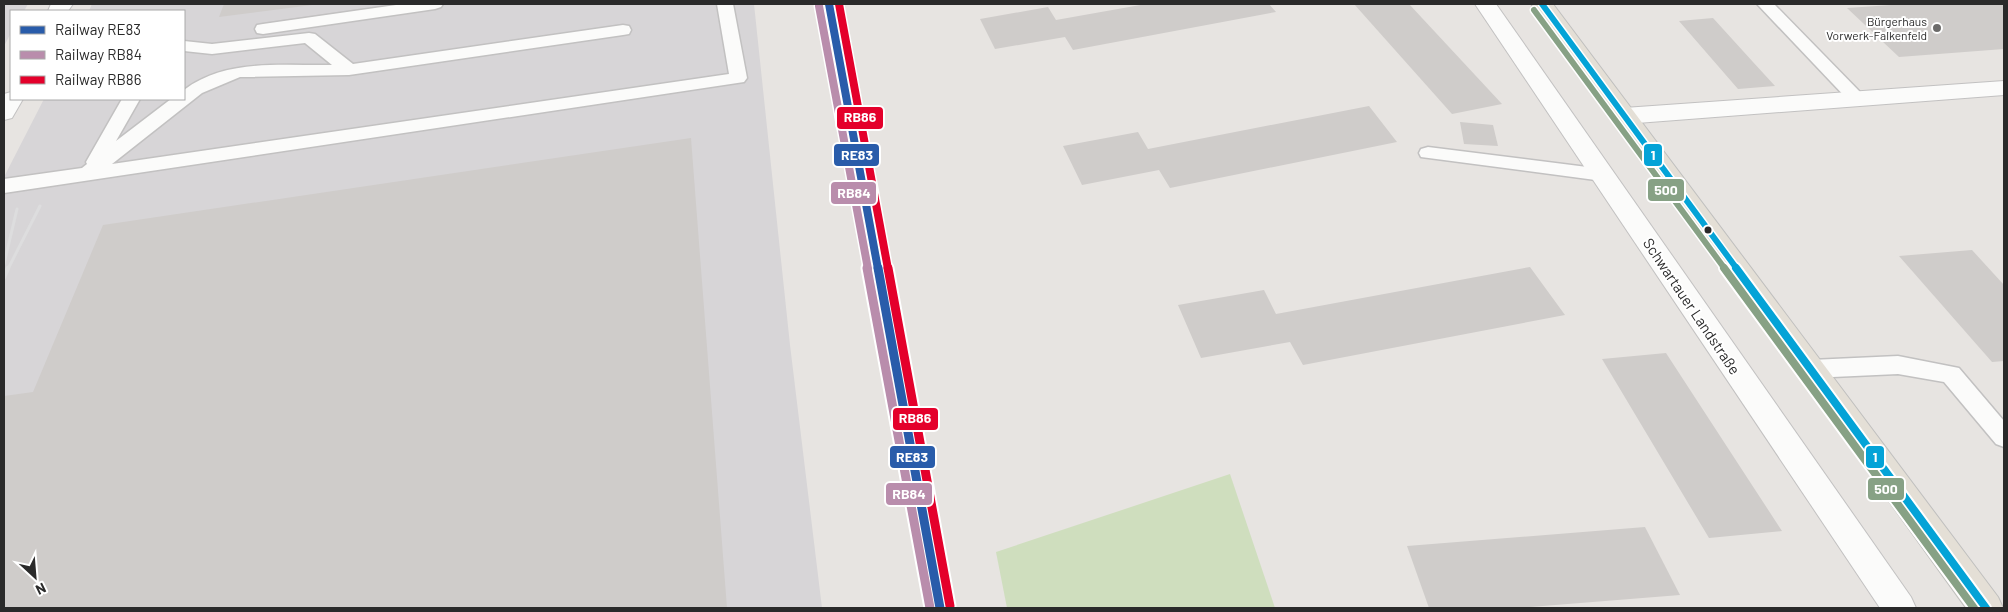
<svg xmlns="http://www.w3.org/2000/svg" width="2008" height="612" viewBox="0 0 2008 612" font-family="Barlow,sans-serif">
<rect width="100%" height="100%" fill="#e7e4e1"/>
<!-- industrial -->
<g fill="#d7d5d7">
<polygon points="4,4 28,4 24,11 11,11 11,33 4,46"/>
<polygon points="92,4 754,4 790,345 822,608 4,608 4,177 44,99 184,99 184,11 89,11"/>
</g>
<!-- green -->
<polygon fill="#cfdebe" points="1230,474 1275,608 1007,608 996,552"/>
<!-- building -->
<g fill="#cfccca">
<polygon points="224,4 312,4 312,5 219,17"/>
<polygon points="1146,4 1269,4 1276,12 1073,50 1065,37 995,49 980,19 1048,7 1056,20"/>
<polygon points="1354,4 1409,4 1502,104 1452,114"/>
<polygon points="1906,4 2004,4 2004,49 1899,57 1847,8"/>
<polygon points="1713,18 1753,62 1775,86 1738,89 1679,21"/>
<polygon points="1369,106 1397,142 1170,188 1159,170 1082,185 1063,146 1138,132 1148,149"/>
<polygon points="1460,122 1493,125 1498,146 1464,144"/>
<polygon points="691,138 727,608 4,608 4,396 33,392 103,225"/>
<polygon points="1972,250 2004,285 2004,361 1992,362 1899,256"/>
<polygon points="1530,267 1565,315 1303,365 1290,342 1201,358 1178,305 1264,290 1276,314"/>
<polygon points="1666,353 1750,482 1782,531 1709,538 1602,359"/>
<polygon points="1645,527 1680,595 1519,608 1429,608 1407,546"/>
</g>
<g fill="none" stroke-linecap="round" stroke-linejoin="round">
<!-- lane casing -->
<g stroke="#c2c1c1" stroke-width="3">
<g id="lane">
<polygon points="403,4 443,4 441,7 435,9 263,34 257,33 255,29 257,25 263,24"/>
<path d="M717,4H733L747,78L744,82L4,193V179L82,168L87,164L86,162L122,99H140L116,141L171,99H184V90C226,58 283,66 332,65L305,43L212,54L184,51V41L212,44L309,33L315,34L353,64L623,25L629,26L631,30L629,34L623,35L349,75L240,77L202,93L112,164L729,74Z"/>
<polygon points="1757,4 1774,4 1863,95 1866,99 1863,103 1857,105 1851,103"/>
<polygon points="1428,147 1603,169 1610,170 1613,175 1610,180 1603,181 1421,157 1419,153 1421,149"/>
<polygon points="1898,356 1959,368 2004,421 2004,447 1996,444 1944,382 1898,374 1811,378 1803,375 1800,369 1803,363 1811,360"/>
</g>
</g>
<!-- street casing -->
<g stroke="#c2c1c1" stroke-width="2">
<g id="street">
<polygon points="1475,4 1496,4 1911,597 1916,608 1880,608"/>
<polygon points="2004,81 2004,95 1624,124 1616,121 1612,116 1616,111 1624,108"/>
</g>
</g>
<!-- secondary casing -->
<g stroke="#c2c1c1" stroke-width="2">
<g id="secondary">
<polygon points="51,4 73,4 68,11 48,11"/>
<polygon points="11,92 11,99 23,99 12,118 4,120 4,94"/>
</g>
</g>
<!-- primary casing -->
<g stroke="#bfbfbe" stroke-width="2">
<polygon id="primary" points="1531,4 1553,4 1998,597 2003,608 1966,608"/>
</g>
<!-- lane -->
<use href="#lane" fill="#fbfbfa" fill-rule="evenodd"/>
<!-- street -->
<use href="#street" fill="#fbfbfa" fill-rule="evenodd"/>
<!-- secondary -->
<use href="#secondary" fill="#fbfbfa" fill-rule="evenodd"/>
<!-- primary -->
<use href="#primary" fill="#e4dfd6" fill-rule="evenodd"/>
<!-- rail-far1 -->
<g stroke="#ddddde" stroke-width="3">
<polyline points="4,264 17,209"/>
<polyline points="8,269 40,206"/>
</g>
<!-- rail -->
<polyline stroke="#ddddde" stroke-width="4.5" points="4,277 8,268"/>
<!-- bus-1-far1 casing -->
<g stroke="#fff" stroke-width="9">
<polyline id="bus-1-far1" points="1542,4 1737,269"/>
</g>
<!-- bus-1 casing -->
<g stroke="#fff" stroke-width="12">
<polyline id="bus-1" points="1736,268 1986,608"/>
</g>
<!-- bus-2-far1 casing -->
<g stroke="#fff" stroke-width="9">
<polyline id="bus-2-far1" points="1534,10 1725,269"/>
</g>
<!-- bus-2 casing -->
<g stroke="#fff" stroke-width="12">
<polyline id="bus-2" points="1724,268 1974,608"/>
</g>
<!-- bus-1-far1 -->
<use href="#bus-1-far1" stroke="#04a3d7" stroke-width="6"/>
<!-- bus-1 -->
<use href="#bus-1" stroke="#04a3d7" stroke-width="8"/>
<!-- bus-2-far1 -->
<use href="#bus-2-far1" stroke="#87a185" stroke-width="6"/>
<!-- bus-2 -->
<use href="#bus-2" stroke="#87a185" stroke-width="8"/>
<!-- rail-1-far1 casing -->
<g stroke="#fff" stroke-width="11">
<polyline id="rail-1-far1" points="829,4 878,269"/>
</g>
<!-- rail-1 casing -->
<g stroke="#fff" stroke-width="13">
<polyline id="rail-1" points="878,268 940,608"/>
</g>
<!-- rail-2-far1 casing -->
<g stroke="#fff" stroke-width="11">
<polyline id="rail-2-far1" points="819,6 868,269"/>
</g>
<!-- rail-2 casing -->
<g stroke="#fff" stroke-width="13">
<polyline id="rail-2" points="867,268 930,608"/>
</g>
<!-- rail-3-far1 casing -->
<g stroke="#fff" stroke-width="11">
<polyline id="rail-3-far1" points="839,4 888,269"/>
</g>
<!-- rail-3 casing -->
<g stroke="#fff" stroke-width="13">
<polyline id="rail-3" points="888,268 950,606"/>
</g>
<!-- rail-1-far1 -->
<use href="#rail-1-far1" stroke="#295caa" stroke-width="8"/>
<!-- rail-1 -->
<use href="#rail-1" stroke="#295caa" stroke-width="9"/>
<!-- rail-2-far1 -->
<use href="#rail-2-far1" stroke="#b98dac" stroke-width="8"/>
<!-- rail-2 -->
<use href="#rail-2" stroke="#b98dac" stroke-width="9"/>
<!-- rail-3-far1 -->
<use href="#rail-3-far1" stroke="#e4002b" stroke-width="8"/>
<!-- rail-3 -->
<use href="#rail-3" stroke="#e4002b" stroke-width="9"/>
</g>
<!-- markers -->
<circle fill="#6c6b6a" stroke="#fff" stroke-width="2" cx="1937" cy="28" r="5"/>
<circle fill="#2a2a2a" stroke="#fff" stroke-width="2" cx="1708" cy="230" r="4.5"/>
<g text-anchor="middle" dominant-baseline="central" stroke-width="4" stroke-linejoin="round" paint-order="stroke">
<!-- far-poi labels -->
<g font-size="12" fill="#2a2a2a" stroke="#fff" text-anchor="end">
<text x="1927" y="21">Bürgerhaus<tspan x="1927" dy="14">Vorwerk-Falkenfeld</tspan></text>
</g>
<!-- street labels -->
<g font-size="15" fill="#2a2a2a" stroke="#fff">
<text transform="translate(1692 306) rotate(56)">Schwartauer Landstraße</text>
</g>
</g>
<g stroke="#fff" stroke-width="2">
<rect x="836" y="106" width="48" height="24" rx="5" fill="#e4002b"/>
<rect x="833" y="143" width="47" height="24" rx="5" fill="#295caa"/>
<rect x="1643" y="143" width="20" height="24" rx="5" fill="#04a3d7"/>
<rect x="1647" y="178" width="38" height="24" rx="5" fill="#87a185"/>
<rect x="830" y="181" width="47" height="24" rx="5" fill="#b98dac"/>
<rect x="892" y="407" width="47" height="24" rx="5" fill="#e4002b"/>
<rect x="889" y="445" width="47" height="24" rx="5" fill="#295caa"/>
<rect x="1865" y="445" width="20" height="24" rx="5" fill="#04a3d7"/>
<rect x="1867" y="477" width="38" height="24" rx="5" fill="#87a185"/>
<rect x="885" y="482" width="48" height="24" rx="5" fill="#b98dac"/>
</g>
<g font-size="14" text-anchor="middle" font-weight="bold" fill="#fff">
<text x="860" y="122">RB86</text>
<text x="857" y="160">RE83</text>
<text x="1653" y="160">1</text>
<text x="1666" y="195">500</text>
<text x="854" y="198">RB84</text>
<text x="915" y="423">RB86</text>
<text x="912" y="462">RE83</text>
<text x="1875" y="462">1</text>
<text x="1886" y="494">500</text>
<text x="909" y="499">RB84</text>
</g>
<!-- border -->
<rect width="2008" height="612" fill="none" stroke="#2a2a2a" stroke-width="10"/>
<!-- legend -->
<rect x="10" y="10" width="175" height="90" fill="#ffffff" stroke="#aaaaaa"/>
<rect x="20" y="26" width="25" height="8" fill="#295caa" stroke="#aaaaaa"/>
<text x="55" y="35" font-size="15" fill="#2a2a2a">Railway RE83</text>
<rect x="20" y="51" width="25" height="8" fill="#b98dac" stroke="#aaaaaa"/>
<text x="55" y="60" font-size="15" fill="#2a2a2a">Railway RB84</text>
<rect x="20" y="76" width="25" height="8" fill="#e4002b" stroke="#aaaaaa"/>
<text x="55" y="85" font-size="15" fill="#2a2a2a">Railway RB86</text>
<!-- north arrow -->
<g transform="translate(35 577) rotate(154)" stroke="#ffffff" stroke-width="4" paint-order="stroke">
<path d="M0-4L9 19L0 12L-9 19Z" fill="#2a2a2a"/>
<text y="-8" font-size="14" font-weight="bold" text-anchor="middle" fill="#2a2a2a">N</text>
</g>
</svg>
